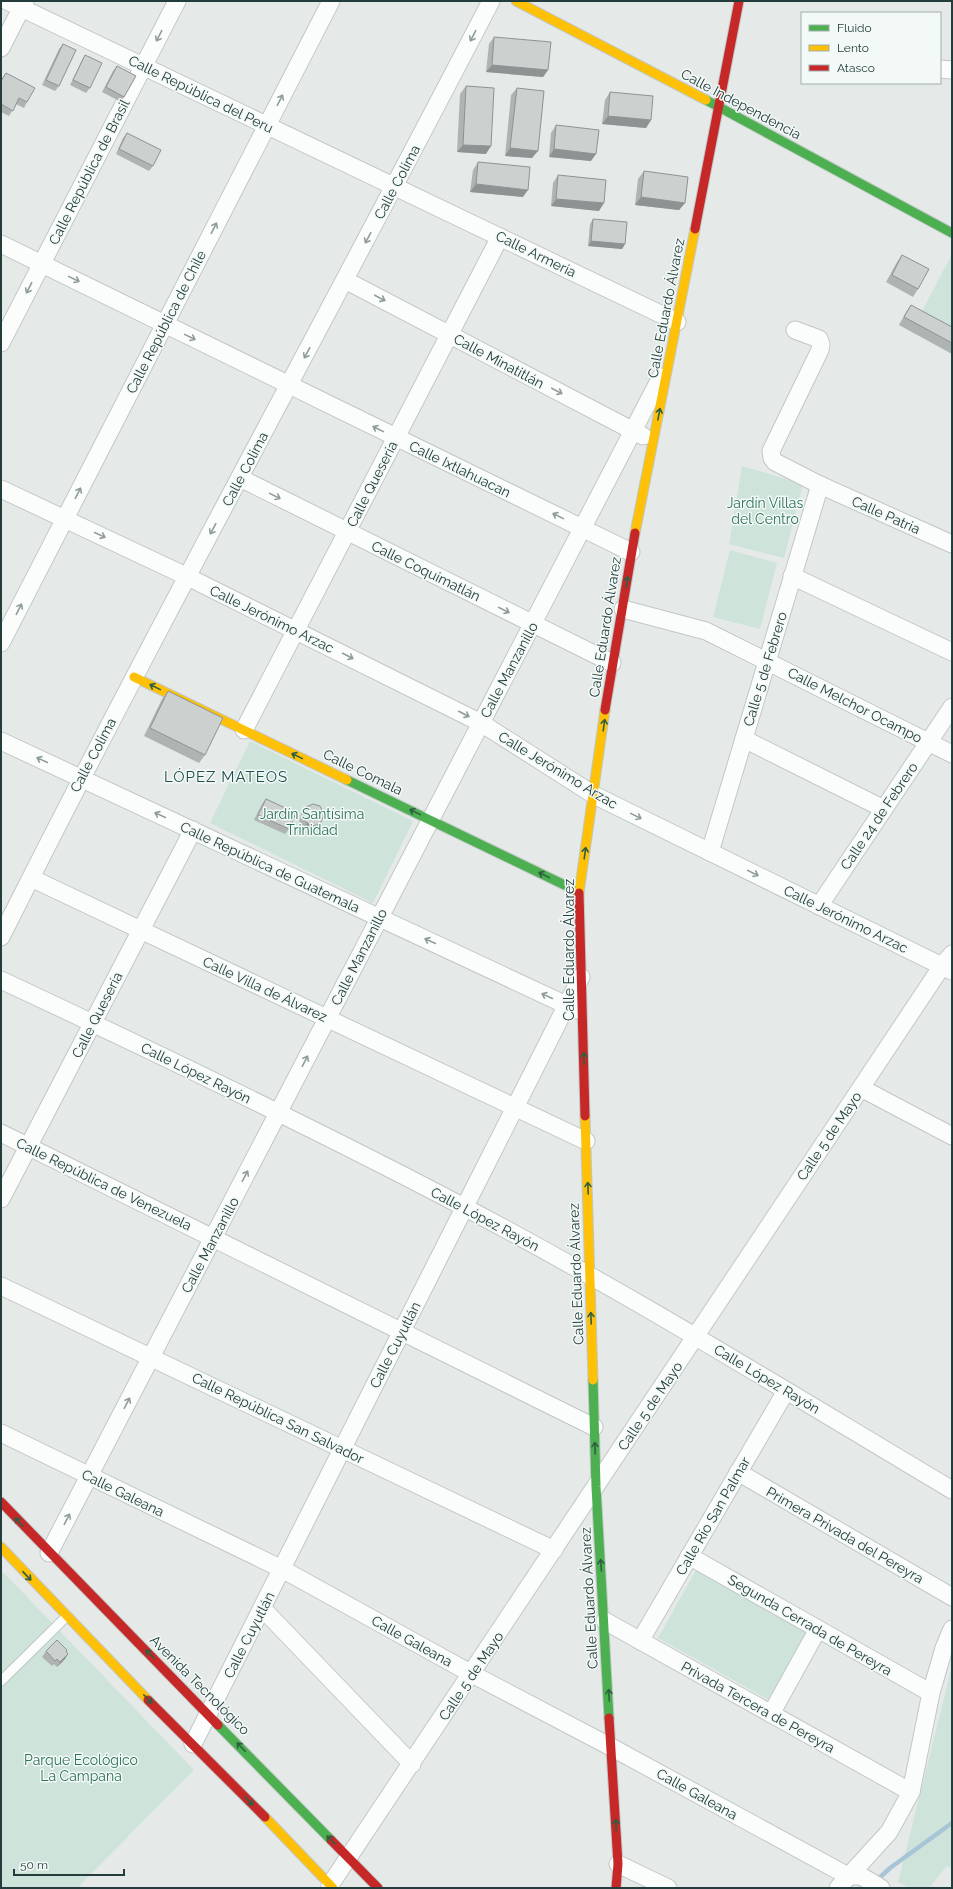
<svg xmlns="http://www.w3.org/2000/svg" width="953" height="1889" viewBox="0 0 953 1889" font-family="Raleway,sans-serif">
<rect width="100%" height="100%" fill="#e5eae9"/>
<!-- green -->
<g fill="#cee3da">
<polygon points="951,256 952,256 952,332 920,315"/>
<polygon points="742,466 803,484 784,558 729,544"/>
<polygon points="730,550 777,563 760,629 713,617"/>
<polygon points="250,741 413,821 373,903 210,823"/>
<polygon points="1,1570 194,1770 80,1885 82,1888 1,1888"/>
<polygon points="696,1570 807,1632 769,1700 658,1638"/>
<polygon points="952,1666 952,1868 947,1866 929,1888 909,1888 898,1882"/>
</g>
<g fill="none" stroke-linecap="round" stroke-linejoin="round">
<!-- stream -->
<polyline stroke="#a7c5d7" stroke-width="4.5" points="876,1881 890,1868 952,1823"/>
<!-- lane casing -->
<g stroke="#c2c7c6" stroke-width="11">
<polyline id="lane" points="1,1681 66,1617"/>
</g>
<!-- street casing -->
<g stroke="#c2c7c6" stroke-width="19">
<g id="street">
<polyline points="7,1 677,322"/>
<polyline points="1,48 25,1"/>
<polyline points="940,69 952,70"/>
<polyline points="1,244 631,552"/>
<polyline points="345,280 643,436"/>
<polyline points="795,330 819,339 821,344 820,350 771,451 772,458 775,462 820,485 952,544"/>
<polyline points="1,343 177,1"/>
<polyline points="240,478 612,663"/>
<polyline points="1,489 188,577 481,723 594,795 952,971"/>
<polyline points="792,576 952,652"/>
<polyline points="623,609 706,631 952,754"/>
<polyline points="1,643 331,1"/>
<polyline points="244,730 500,237"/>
<polyline points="744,739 884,809"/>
<polyline points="1,741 577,1010"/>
<polyline points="710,852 820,485"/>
<polyline points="31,878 586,1141"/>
<polyline points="819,906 952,707"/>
<path d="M1,937C159,622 329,314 491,1"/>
<path d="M1,980C157,1053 312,1127 464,1207C630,1294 791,1394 952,1490"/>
<polyline points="861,1088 952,1136"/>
<polyline points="1,1133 594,1427"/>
<polyline points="1,1199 193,830"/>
<polyline points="1,1286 554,1550"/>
<polyline points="1,1433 282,1569 472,1674 611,1747 848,1876 861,1876 881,1888"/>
<polyline points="738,1472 952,1597"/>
<polyline points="49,1553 661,377"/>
<polyline points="689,1556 931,1693"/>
<polyline points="262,1608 412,1764"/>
<polyline points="605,1621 911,1792"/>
<polyline points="640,1641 786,1391"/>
<polyline points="771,1714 818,1629"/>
<polyline points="193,1744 581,977"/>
<polyline points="618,1864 668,1888"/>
<polyline points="330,1885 942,966 952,954"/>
<polyline points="838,1888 889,1832 911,1792 931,1693 944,1648 952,1629"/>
</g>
</g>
<!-- fast casing -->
<g stroke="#c0c8c6" stroke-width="11">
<g id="fast">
<polyline points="706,100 952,233"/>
<polyline points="347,780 579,892"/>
<polyline points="593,1380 596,1487 609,1718"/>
<polyline points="218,1725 331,1840"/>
</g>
</g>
<!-- slow casing -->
<g stroke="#c0c8c6" stroke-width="11">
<g id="slow">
<polyline points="516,1 706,100"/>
<polyline points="635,533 695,229"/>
<polyline points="134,677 347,780"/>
<polyline points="579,893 605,710"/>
<polyline points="585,1116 593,1380"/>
<polyline points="1,1547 148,1700"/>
<polyline points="265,1817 333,1888"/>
</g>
</g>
<!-- jam casing -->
<g stroke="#c0c8c6" stroke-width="11">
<g id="jam">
<polyline points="695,229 739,1"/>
<polyline points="605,710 635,533"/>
<polyline points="579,893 585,1116"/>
<polyline points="1,1502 218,1725"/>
<polyline points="148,1700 265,1817"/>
<polyline points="609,1718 618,1864 616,1888"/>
<polyline points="331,1840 378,1888"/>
</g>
</g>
<!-- lane -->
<use href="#lane" stroke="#fbfcfc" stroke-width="9"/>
<!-- street -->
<use href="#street" stroke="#fbfcfc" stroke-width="17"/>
<!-- fast -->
<use href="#fast" stroke="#4caf50" stroke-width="9"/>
<!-- slow -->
<use href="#slow" stroke="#ffc107" stroke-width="9"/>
<!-- jam -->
<use href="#jam" stroke="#c62828" stroke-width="9"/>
</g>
<!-- wall -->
<g fill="#afb4b3">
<polygon points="494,37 548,70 543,77 486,72 489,44"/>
<polygon points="63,44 59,86 55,91 42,85 59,49"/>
<polygon points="85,55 90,88 86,93 70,85 82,60"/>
<polygon points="117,66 124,97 121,102 102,92 113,71"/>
<polygon points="6,73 27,102 24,108 16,104 9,116 1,112 1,80"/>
<polygon points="466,86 486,154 457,152 460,94"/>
<polygon points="517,88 532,158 505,156 511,95"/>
<polygon points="610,92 651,120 646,128 602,124 605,100"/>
<polygon points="556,125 591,161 549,157 551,133"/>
<polygon points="127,133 153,166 149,171 116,154 123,138"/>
<polygon points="478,162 523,197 470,192 473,170"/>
<polygon points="644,171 685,203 679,210 635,205 638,179"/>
<polygon points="558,175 599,211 551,206 553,183"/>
<polygon points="593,219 625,244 622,249 588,246 590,224"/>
<polygon points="902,255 918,289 913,297 886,282 897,262"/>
<polygon points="911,305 952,327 952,354 899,325 906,312"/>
<polygon points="168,691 205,755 199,763 144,736 162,699"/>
<polygon points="266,799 289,829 285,834 254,820 262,804"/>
<polygon points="306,807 316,829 309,831 303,828 299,822 302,812"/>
<polygon points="46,1651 66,1652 65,1659 57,1667 54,1664 52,1666 42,1657"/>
</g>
<!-- shaded-wall -->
<g fill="#8f9292">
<polygon points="492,65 548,70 543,77 486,72"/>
<polygon points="608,116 651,120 646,128 602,124"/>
<polygon points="463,145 491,146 486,154 457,152"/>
<polygon points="510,148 538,151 532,158 505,156"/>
<polygon points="554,149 596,154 591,161 549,157"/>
<polygon points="476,184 528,190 523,197 470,192"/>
<polygon points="641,197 685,203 679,210 635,205"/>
<polygon points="556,199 604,203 599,211 551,206"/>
<polygon points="591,241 625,244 622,249 588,246"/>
<polygon points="307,823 320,824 316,829 309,831 303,828"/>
<polygon points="68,1654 65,1659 57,1667 60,1662"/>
</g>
<!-- building -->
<g fill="#ccd1d0" stroke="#8f9292">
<polygon points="494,37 551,42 548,70 492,65"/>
<polygon points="63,44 76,50 59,86 46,80"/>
<polygon points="85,55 102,63 90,88 73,80"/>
<polygon points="117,66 136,76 124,97 106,87"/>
<polygon points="6,73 35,88 27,102 19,98 13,111 1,104 1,81"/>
<polygon points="466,86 494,88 491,146 463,145"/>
<polygon points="517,88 544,91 538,151 510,148"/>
<polygon points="610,92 653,96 651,120 608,116"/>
<polygon points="556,125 599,130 596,154 554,149"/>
<polygon points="127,133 161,150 153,166 119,149"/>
<polygon points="478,162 530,167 528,190 476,184"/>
<polygon points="644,171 688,177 685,203 641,197"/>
<polygon points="558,175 606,180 604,203 556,199"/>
<polygon points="593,219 627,222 625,244 591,241"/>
<polygon points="902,255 929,269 918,289 892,275"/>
<polygon points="911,305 952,327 952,343 904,317"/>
<polygon points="168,691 223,718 205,755 150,728"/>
<polygon points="266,799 296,813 289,829 258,815"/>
<polygon points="313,804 320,806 324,815 320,824 313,826 307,823 303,817 306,807"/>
<polygon points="57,1640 67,1650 66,1651 68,1654 60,1662 57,1659 55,1661 46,1651"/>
</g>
<!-- one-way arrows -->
<defs><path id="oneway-shaft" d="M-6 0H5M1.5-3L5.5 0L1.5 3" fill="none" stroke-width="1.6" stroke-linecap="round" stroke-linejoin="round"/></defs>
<g stroke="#8f9c9c">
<use href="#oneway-shaft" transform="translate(159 36) rotate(117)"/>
<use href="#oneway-shaft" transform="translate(473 36) rotate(117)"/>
<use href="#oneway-shaft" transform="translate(280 100) rotate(-63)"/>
<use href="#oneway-shaft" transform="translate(214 228) rotate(-63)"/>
<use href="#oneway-shaft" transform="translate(368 238) rotate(118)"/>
<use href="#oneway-shaft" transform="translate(74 279) rotate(26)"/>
<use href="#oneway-shaft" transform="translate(29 288) rotate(117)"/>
<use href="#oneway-shaft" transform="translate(380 298) rotate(28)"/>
<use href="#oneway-shaft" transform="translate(190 337) rotate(26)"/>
<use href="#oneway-shaft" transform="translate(307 353) rotate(118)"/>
<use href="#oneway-shaft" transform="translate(557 391) rotate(28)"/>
<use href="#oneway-shaft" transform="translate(378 429) rotate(-154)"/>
<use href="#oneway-shaft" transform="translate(78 493) rotate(-63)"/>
<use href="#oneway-shaft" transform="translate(275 496) rotate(26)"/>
<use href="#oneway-shaft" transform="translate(558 516) rotate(-154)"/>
<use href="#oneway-shaft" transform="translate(213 529) rotate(118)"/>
<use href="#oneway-shaft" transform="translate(100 535) rotate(25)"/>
<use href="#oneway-shaft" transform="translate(19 609) rotate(-63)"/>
<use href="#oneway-shaft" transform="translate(504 610) rotate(26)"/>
<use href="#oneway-shaft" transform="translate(348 656) rotate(27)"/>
<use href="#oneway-shaft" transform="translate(464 714) rotate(27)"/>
<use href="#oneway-shaft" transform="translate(42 760) rotate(-155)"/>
<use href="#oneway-shaft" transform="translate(160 815) rotate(-155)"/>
<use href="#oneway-shaft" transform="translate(636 816) rotate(26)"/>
<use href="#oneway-shaft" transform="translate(753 873) rotate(26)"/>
<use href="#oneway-shaft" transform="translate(430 941) rotate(-155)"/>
<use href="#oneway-shaft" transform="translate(547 996) rotate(-155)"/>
<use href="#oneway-shaft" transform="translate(305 1061) rotate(-63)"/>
<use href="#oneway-shaft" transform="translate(245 1176) rotate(-62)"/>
<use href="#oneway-shaft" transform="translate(127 1403) rotate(-63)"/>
<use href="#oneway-shaft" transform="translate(67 1519) rotate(-63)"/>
</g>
<g stroke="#2f5f42">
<use href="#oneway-shaft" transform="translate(659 414) rotate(-79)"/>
<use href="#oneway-shaft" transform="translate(627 582) rotate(-82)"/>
<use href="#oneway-shaft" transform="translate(155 687) rotate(-154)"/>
<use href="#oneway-shaft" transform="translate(604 725) rotate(-82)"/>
<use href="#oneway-shaft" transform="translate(297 756) rotate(-154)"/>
<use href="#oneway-shaft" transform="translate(415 812) rotate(-154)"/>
<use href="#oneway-shaft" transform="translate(585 853) rotate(-82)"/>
<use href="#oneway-shaft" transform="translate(544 875) rotate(-154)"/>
<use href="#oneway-shaft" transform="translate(584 1058) rotate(-92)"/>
<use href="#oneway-shaft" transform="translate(588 1188) rotate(-92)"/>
<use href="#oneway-shaft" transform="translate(591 1318) rotate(-92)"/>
<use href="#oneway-shaft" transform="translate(595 1448) rotate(-92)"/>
<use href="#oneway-shaft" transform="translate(19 1522) rotate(-133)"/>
<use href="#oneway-shaft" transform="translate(601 1565) rotate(-94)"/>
<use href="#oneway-shaft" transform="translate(27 1576) rotate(47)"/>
<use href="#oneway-shaft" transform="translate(150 1654) rotate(-135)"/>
<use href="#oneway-shaft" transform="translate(609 1695) rotate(-93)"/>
<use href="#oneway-shaft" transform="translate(148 1699) rotate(45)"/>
<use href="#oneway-shaft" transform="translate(241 1747) rotate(-134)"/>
<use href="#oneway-shaft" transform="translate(249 1801) rotate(46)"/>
<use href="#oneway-shaft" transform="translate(616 1825) rotate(-93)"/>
<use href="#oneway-shaft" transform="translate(331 1840) rotate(-134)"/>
</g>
<g text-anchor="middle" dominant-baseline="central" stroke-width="3" stroke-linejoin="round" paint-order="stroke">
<!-- street labels -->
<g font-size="14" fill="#233d3c" stroke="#f3f9f7">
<text transform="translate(201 94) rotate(26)">Calle República del Peru</text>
<text transform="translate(741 104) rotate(28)">Calle Independencia</text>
<text transform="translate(89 172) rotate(-63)">Calle República de Brasil</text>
<text transform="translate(397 182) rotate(-62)">Calle Colima</text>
<text transform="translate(536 254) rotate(26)">Calle Armeria</text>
<text transform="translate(666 308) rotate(-79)">Calle Eduardo Álvarez</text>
<text transform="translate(166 322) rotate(-63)">Calle República de Chile</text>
<text transform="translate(499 361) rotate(28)">Calle Minatitlán</text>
<text transform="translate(245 469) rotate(-62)">Calle Colima</text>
<text transform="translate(460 469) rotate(26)">Calle Ixtlahuacan</text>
<text transform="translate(372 484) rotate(-63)">Calle Quesería</text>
<text transform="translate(886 515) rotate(24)">Calle Patria</text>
<text transform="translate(426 571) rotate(26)">Calle Coquimatlán</text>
<text transform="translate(272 619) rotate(26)">Calle Jerónimo Arzac</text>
<text transform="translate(605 627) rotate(-81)">Calle Eduardo Álvarez</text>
<text transform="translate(765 669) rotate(-73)">Calle 5 de Febrero</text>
<text transform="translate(509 670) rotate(-62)">Calle Manzanillo</text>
<text transform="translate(855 705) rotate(27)">Calle Melchor Ocampo</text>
<text transform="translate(93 755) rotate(-62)">Calle Colima</text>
<text transform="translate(558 770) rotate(31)">Calle Jerónimo Arzac</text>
<text transform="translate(363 772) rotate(26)">Calle Comala</text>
<text transform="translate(879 816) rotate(-56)">Calle 24 de Febrero</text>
<text transform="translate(270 867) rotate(25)">Calle República de Guatemala</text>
<text transform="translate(846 919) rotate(26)">Calle Jerónimo Arzac</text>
<text transform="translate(569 950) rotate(-90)">Calle Eduardo Álvarez</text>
<text transform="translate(359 957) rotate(-63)">Calle Manzanillo</text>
<text transform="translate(265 989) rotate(25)">Calle Villa de Álvarez</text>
<text transform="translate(97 1015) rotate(-63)">Calle Quesería</text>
<text transform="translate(196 1073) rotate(26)">Calle López Rayón</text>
<text transform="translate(829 1136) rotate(-56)">Calle 5 de Mayo</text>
<text transform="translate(104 1184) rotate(26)">Calle República de Venezuela</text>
<text transform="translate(485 1219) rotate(28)">Calle López Rayón</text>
<text transform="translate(210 1245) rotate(-62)">Calle Manzanillo</text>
<text transform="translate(576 1274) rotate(-92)">Calle Eduardo Álvarez</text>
<text transform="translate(395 1345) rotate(-63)">Calle Cuyutlán</text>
<text transform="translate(767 1379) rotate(31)">Calle López Rayón</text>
<text transform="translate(650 1406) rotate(-56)">Calle 5 de Mayo</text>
<text transform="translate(278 1418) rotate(26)">Calle República San Salvador</text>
<text transform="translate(123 1493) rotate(26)">Calle Galeana</text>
<text transform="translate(713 1516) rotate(-60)">Calle Río San Palmar</text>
<text transform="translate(845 1535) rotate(30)">Primera Privada del Pereyra</text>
<text transform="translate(589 1598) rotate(-93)">Calle Eduardo Álvarez</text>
<text transform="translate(810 1625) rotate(30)">Segunda Cerrada de Pereyra</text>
<text transform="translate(249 1635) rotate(-63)">Calle Cuyutlán</text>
<text transform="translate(412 1641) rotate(29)">Calle Galeana</text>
<text transform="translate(471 1676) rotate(-56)">Calle 5 de Mayo</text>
<text transform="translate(200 1685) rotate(45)">Avenida Tecnológico</text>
<text transform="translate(758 1707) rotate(29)">Privada Tercera de Pereyra</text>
<text transform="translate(697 1794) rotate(29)">Calle Galeana</text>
</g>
<!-- park labels -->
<g font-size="14" fill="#2e7359" stroke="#f3f9f7">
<text x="765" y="503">Jardín Villas<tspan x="765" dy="16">del Centro</tspan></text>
<text x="312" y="814">Jardín Santísima<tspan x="312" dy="16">Trinidad</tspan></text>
<text x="81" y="1760">Parque Ecológico<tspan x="81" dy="16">La Campana</tspan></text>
</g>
<!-- neighbourhood labels -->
<g font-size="15" letter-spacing="1" fill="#204f4e" stroke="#f3f9f7">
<text x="226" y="777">LÓPEZ MATEOS</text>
</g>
</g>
<!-- border -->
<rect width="953" height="1889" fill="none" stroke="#233d3c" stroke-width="4"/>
<!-- legend -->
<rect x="801" y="12" width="140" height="72" fill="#f3f9f7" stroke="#a0aeac"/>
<rect x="809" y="25" width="20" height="6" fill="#4caf50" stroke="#a0aeac"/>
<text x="837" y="32" font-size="12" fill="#233d3c">Fluido</text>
<rect x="809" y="45" width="20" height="6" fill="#ffc107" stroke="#a0aeac"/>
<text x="837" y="52" font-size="12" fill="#233d3c">Lento</text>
<rect x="809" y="65" width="20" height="6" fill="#c62828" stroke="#a0aeac"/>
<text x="837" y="72" font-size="12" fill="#233d3c">Atasco</text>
<!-- scale -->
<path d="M14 1869v6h110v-6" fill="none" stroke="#233d3c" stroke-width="2"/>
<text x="20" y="1869" font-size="12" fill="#233d3c" stroke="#f3f9f7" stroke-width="3" paint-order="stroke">50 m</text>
</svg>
